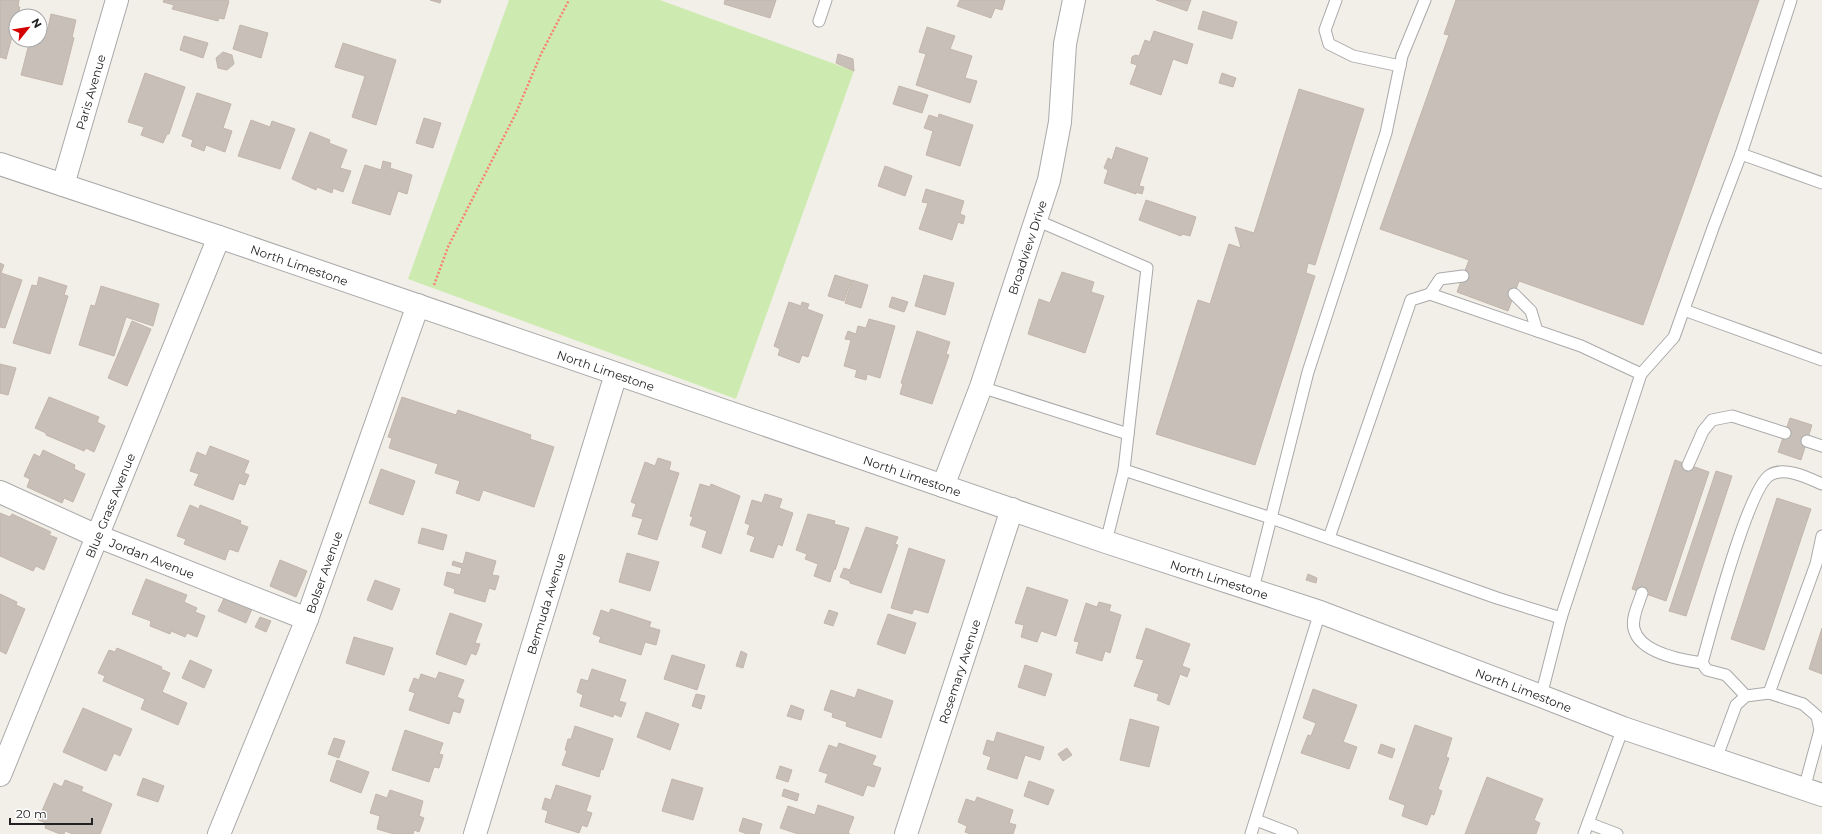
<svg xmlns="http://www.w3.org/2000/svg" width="1822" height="834" viewBox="0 0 1822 834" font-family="Montserrat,sans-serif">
<rect width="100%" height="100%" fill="#f2efe9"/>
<!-- grass -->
<polygon fill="#cdebb0" points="509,0 660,0 854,71 736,399 408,279"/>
<!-- building -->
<g fill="#c7bfb8" stroke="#c4b6ab">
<polygon points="0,0 19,0 18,7 20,7 6,59 0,57"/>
<polygon points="164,0 227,0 229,1 224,19 219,18 218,21 172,9 174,5 163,2"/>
<polygon points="430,0 441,0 440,3"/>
<polygon points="725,0 776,0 770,18 724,4"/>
<polygon points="960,0 1005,0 1002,10 995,8 991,18 957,6"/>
<polygon points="1156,0 1191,0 1187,11"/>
<polygon points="1456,0 1759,0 1643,325 1519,281 1508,311 1457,292 1469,260 1380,229 1449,35 1444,34"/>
<polygon points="1203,11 1237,22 1232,39 1198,29"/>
<polygon points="51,14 76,20 72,37 74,38 62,85 21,75 30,40 40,40 40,26 48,28"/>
<polygon points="240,25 268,33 261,58 233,49"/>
<polygon points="927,27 955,36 950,49 972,56 965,78 977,81 970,103 916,85 926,54 919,52"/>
<polygon points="1154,31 1193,44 1187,64 1173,59 1161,95 1130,84 1137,65 1131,63 1132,57 1135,55 1139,56 1145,40 1150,42"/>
<polygon points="184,36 208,43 203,58 180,50"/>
<polygon points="343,43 396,60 376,125 352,117 365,76 335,67"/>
<polygon points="223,52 232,55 234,64 227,70 218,68 216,58"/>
<polygon points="838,54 853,59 854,71 836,63"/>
<polygon points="145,73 185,87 169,134 167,134 163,143 141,135 144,127 128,122"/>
<polygon points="1222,73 1236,78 1233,87 1219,83"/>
<polygon points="899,86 928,95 922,113 893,104"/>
<polygon points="1299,89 1364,109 1315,265 1308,263 1306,273 1315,276 1255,465 1156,434 1198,300 1210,304 1229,244 1241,248 1235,227 1254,233"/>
<polygon points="197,93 231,104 223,128 232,131 225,152 206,145 204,151 191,146 193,140 182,136"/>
<polygon points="939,114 973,125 960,166 926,155 933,131 924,128 929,115 938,118"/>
<polygon points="424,118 441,123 433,148 416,143"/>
<polygon points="251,120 270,127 272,121 295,129 280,169 238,156"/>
<polygon points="310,132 330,140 329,143 347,150 340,168 351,171 343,192 333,188 332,193 317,187 316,190 292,179"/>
<polygon points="1116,147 1148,158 1139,186 1144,187 1142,194 1136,192 1136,194 1104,183 1108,170 1104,168 1108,158 1112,160"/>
<polygon points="383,161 391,163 390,168 412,175 407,194 398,191 390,215 352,203 365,165 381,170"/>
<polygon points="885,166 912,176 905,196 878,186"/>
<polygon points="926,189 964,201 960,214 965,216 963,224 958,222 952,240 919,229 928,203 922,202"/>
<polygon points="1146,200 1196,217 1190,236 1182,234 1181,236 1139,220"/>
<polygon points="0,263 4,265 1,273 22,280 5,328 0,327"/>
<polygon points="1062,272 1094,282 1091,292 1104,296 1085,353 1028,334 1039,299 1050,303"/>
<polygon points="835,275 851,280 844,301 828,296"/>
<polygon points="924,275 954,283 945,315 915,306"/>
<polygon points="39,277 67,286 64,295 68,296 50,354 13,343 32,285 37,286"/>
<polygon points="852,280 868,285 861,308 845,303"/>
<polygon points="101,286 159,304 153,326 126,317 114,356 79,345 91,305 95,306"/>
<polygon points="892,297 908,302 904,312 889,307"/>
<polygon points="789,302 801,306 802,302 809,304 807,309 823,315 808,357 802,355 799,363 778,355 780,349 774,346"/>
<polygon points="869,319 895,326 880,378 867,374 866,380 855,377 857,370 844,366 851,340 845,339 848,331 856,334 858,326 866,328"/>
<polygon points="132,321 151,329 127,386 108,378"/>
<polygon points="917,331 950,342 946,354 949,355 932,404 900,394 903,384 901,383"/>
<polygon points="0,364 16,368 8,395 0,393"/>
<polygon points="49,397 99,417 97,422 105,426 94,452 86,448 84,451 46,435 46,433 35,428"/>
<polygon points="402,397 456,415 458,410 531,435 530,439 554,447 534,507 483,490 479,501 456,493 460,481 435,473 438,464 389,448 392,438 388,437"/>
<polygon points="1790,418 1812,425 1801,460 1778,452"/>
<polygon points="210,446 249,461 244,473 249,475 245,485 239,483 233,500 194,485 199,474 190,471 197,452 206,456"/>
<polygon points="43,450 75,465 74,469 85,474 73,502 64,498 62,503 27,487 30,479 24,476 34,454 40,457"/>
<polygon points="658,458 671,462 669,470 679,473 657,540 638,534 643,519 632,516 636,504 631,502 645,462 655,466"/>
<polygon points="1675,460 1709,472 1666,601 1632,589"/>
<polygon points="381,469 415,481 403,515 369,503"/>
<polygon points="1716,471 1732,476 1686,616 1669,611"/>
<polygon points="700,484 710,487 711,484 740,496 721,554 702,547 707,531 690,525 693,517 690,516"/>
<polygon points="765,494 782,499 779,508 793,513 782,546 778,544 773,558 750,551 755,537 747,534 750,525 745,523 752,500 762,503"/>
<polygon points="1777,498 1811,509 1764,650 1731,639"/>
<polygon points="190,505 199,509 200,505 241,521 240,524 248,527 238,552 229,549 225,560 184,544 186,539 177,536"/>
<polygon points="0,513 10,517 12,514 51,532 49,535 57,538 44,570 36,566 33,571 0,556"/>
<polygon points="808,514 835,521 834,524 849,528 835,570 834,569 830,582 814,576 818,564 805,559 807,554 796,550"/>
<polygon points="866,527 898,537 895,544 898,545 881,593 850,583 850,581 840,577 844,568 850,570"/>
<polygon points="422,528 447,535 443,550 418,543"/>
<polygon points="909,548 945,560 928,613 914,609 912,614 891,608"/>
<polygon points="466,552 496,561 492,575 499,576 495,590 489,588 485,602 454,593 455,589 444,585 447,572 460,575 462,568 452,565 453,561 463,564"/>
<polygon points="627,553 659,562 650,591 619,582"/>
<polygon points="280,560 307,571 296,597 270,586"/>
<polygon points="1308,574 1317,578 1316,583 1306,580"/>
<polygon points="146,579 187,595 184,602 197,608 195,612 205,616 197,637 187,633 185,637 171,631 170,634 150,626 151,621 132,614"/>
<polygon points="375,580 400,589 392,610 367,600"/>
<polygon points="1027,587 1068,600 1056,636 1041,631 1037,642 1021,637 1024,625 1015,623"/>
<polygon points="228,590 255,602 246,623 218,611"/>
<polygon points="0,594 17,602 16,605 25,609 6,654 0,651"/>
<polygon points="1099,602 1111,605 1109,611 1121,615 1110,653 1105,651 1102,661 1076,653 1079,642 1074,641 1086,603 1097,607"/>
<polygon points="611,609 651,622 649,627 660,630 656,645 645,642 641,655 599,642 601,637 593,634 601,610 609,613"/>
<polygon points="829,610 838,613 833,626 824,623"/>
<polygon points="450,613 482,624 475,643 480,644 476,655 471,653 466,665 436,654"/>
<polygon points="888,614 916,623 905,654 877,644"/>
<polygon points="260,617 271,621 266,632 255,627"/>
<polygon points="1146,628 1190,644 1182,666 1190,669 1187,677 1180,674 1169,705 1157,700 1159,694 1134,686 1144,660 1136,658"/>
<polygon points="1822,628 1822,674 1809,669"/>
<polygon points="354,637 393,648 384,675 346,663"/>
<polygon points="117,648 162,667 161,669 170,673 162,692 187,703 178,725 141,709 145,699 103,681 105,676 98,673 109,650 115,652"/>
<polygon points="741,651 747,654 743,668 736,666"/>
<polygon points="672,655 705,665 697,690 664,679"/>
<polygon points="190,660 212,670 204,688 182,678"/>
<polygon points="1025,665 1052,674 1045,696 1018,687"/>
<polygon points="592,669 626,680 619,701 626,703 621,717 614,714 613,717 580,706 583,695 577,692 581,679 588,681"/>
<polygon points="439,672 464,680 457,697 464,700 460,713 453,711 449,724 409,710 415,693 409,691 414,678 419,680 421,674 436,679"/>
<polygon points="858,689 893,701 881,738 846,726 847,722 832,717 833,713 824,710 831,690 855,698"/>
<polygon points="1313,689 1357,705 1343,742 1357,747 1349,769 1301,753 1308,735 1311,736 1316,723 1303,718"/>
<polygon points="696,694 705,696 701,709 692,706"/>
<polygon points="791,705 804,710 801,720 787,716"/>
<polygon points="83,708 132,729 120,756 114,753 106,771 63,752"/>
<polygon points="646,712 679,724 670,750 637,737"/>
<polygon points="1130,719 1159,727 1149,767 1120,760"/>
<polygon points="1415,725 1452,738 1446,757 1449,758 1438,789 1442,791 1434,815 1431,814 1427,825 1402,816 1405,805 1389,799"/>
<polygon points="575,726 613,739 603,770 601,769 599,777 562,765 567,751 565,750 568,739 571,739"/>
<polygon points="405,730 443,743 439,754 443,755 439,768 434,767 429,782 392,770"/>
<polygon points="997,732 1044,747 1040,760 1025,755 1017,779 987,769 991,757 983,754 987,740 994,742"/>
<polygon points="334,738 345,741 339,758 328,754"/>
<polygon points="839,743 876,756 872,765 881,768 874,787 867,785 863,796 825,782 828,774 819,771 829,745 837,748"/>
<polygon points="1381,744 1395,749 1392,758 1378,753"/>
<polygon points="1067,748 1072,755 1063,761 1058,754"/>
<polygon points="337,760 369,772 361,793 330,781"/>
<polygon points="780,766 792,770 788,782 776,778"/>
<polygon points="1487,777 1543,799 1534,820 1540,823 1536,834 1465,834"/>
<polygon points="143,778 164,786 158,802 137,795"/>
<polygon points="672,779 703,788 693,820 662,811"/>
<polygon points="65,780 83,787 81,791 112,804 100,834 73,834 65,831 64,834 60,834 45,828 46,823 38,820 54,783 62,787"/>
<polygon points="1029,781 1054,790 1048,805 1024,796"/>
<polygon points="556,785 591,796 586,811 592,813 587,827 582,825 579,833 545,822 548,811 542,809 545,798 551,800"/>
<polygon points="784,789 799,794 797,801 782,796"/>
<polygon points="390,790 423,801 419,816 424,818 419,832 414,830 413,834 394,834 377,829 380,816 370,813 376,794 387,798"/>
<polygon points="977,797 1013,810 1009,823 1016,825 1013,834 970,834 965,832 967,826 958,822 966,799 975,802"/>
<polygon points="818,805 854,817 848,833 850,834 798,834 780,828 788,806 815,815"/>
<polygon points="743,818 762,824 759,834 747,834 739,831"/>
</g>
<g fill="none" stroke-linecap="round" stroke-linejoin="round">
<!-- service casing -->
<g stroke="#a9a9a9" stroke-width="13">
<g id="service">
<polyline points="1336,0 1325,30 1329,44 1353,56 1400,66"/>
<polyline points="819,21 826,0"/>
<polyline points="1741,154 1791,0"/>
<polyline points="1036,220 1147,268 1124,470"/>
<polyline points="1430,294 1440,279 1463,276"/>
<polyline points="1514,294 1531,311 1537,331"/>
<polyline points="1684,310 1822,360"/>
<polyline points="981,387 1128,434"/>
<polyline points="1807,441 1822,446"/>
<polyline points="1688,465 1703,431 1712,420 1732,416 1785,433"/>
<polyline points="1329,538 1411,300 1430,294 1581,346 1641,374 1674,337 1713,228 1741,154 1822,183"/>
<polyline points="1106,542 1124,470 1271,518 1497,598 1561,618 1541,696"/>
<polyline points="1253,589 1308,372 1386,133 1402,56 1425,0"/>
<path d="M1642,593C1639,603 1631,618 1634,629C1640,653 1681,660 1702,663"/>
<polyline points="1561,618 1641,374"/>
<polyline points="1769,693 1816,564 1822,536"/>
<path d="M1746,696L1726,675L1707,670L1702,663C1711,631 1748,488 1770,475C1785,466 1808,478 1822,484"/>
<polyline points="1716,759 1736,705 1746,696 1769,693 1803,704 1817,716 1820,730 1804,789"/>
<polyline points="1256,820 1292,834"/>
<polyline points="1588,823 1617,834"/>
<polyline points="1251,834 1320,612"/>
<polyline points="1584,834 1623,728"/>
</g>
</g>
<!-- minor casing -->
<g stroke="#a9a9a9" stroke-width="24">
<g id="minor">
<path id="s1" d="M63,185L117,0"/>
<path id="s2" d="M943,486L981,387L1049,180L1060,122L1065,44L1074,0"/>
<path id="s3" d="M0,492L97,536L307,619"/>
<path id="s4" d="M0,775L219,237"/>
<path id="s5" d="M219,834L307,619L418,305"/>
<path id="s6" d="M475,834L616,374"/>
<path id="s7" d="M906,834L1012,509"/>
</g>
</g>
<!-- tertiary casing -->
<g stroke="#a9a9a9" stroke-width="24">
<g id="tertiary">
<path id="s8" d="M0,164L219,237L1106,542L1320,612L1541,696L1623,728L1822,795"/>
</g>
</g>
<!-- path -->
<polyline stroke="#fa8072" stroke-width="2.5" stroke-dasharray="2 2" stroke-linecap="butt" points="434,285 448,247 516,113 541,54 569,0"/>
<!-- service -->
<use href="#service" stroke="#fff" stroke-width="11"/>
<!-- minor -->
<use href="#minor" stroke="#fff" stroke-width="22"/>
<!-- tertiary -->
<use href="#tertiary" stroke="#fff" stroke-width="22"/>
</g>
<g text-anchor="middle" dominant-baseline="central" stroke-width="3" stroke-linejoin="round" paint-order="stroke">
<!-- street labels -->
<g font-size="12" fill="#222" stroke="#fff">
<text stroke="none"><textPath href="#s1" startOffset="97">Paris Avenue</textPath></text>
<text stroke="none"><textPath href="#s2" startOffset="253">Broadview Drive</textPath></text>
<text stroke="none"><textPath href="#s8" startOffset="316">North Limestone</textPath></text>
<text stroke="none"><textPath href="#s8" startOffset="640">North Limestone</textPath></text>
<text stroke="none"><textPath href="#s8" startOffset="964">North Limestone</textPath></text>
<text stroke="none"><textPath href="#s4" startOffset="291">Blue Grass Avenue</textPath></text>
<text stroke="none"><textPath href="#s3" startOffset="166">Jordan Avenue</textPath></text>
<text stroke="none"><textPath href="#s5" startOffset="282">Bolser Avenue</textPath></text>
<text stroke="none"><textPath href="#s8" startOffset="1288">North Limestone</textPath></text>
<text stroke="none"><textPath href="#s6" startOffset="241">Bermuda Avenue</textPath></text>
<text stroke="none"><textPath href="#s7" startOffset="171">Rosemary Avenue</textPath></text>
<text stroke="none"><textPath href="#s8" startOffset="1612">North Limestone</textPath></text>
</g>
</g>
<!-- north arrow -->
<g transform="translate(28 28) rotate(60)"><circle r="19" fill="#ffffff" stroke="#a7a7a7"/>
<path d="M0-3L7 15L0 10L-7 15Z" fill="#d40000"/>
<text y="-6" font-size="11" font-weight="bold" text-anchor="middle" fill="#222222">N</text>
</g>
<!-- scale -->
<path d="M10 818v6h82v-6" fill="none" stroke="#222222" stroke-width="2"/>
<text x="16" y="818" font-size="12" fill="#222222" stroke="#ffffff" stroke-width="3" paint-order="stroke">20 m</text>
</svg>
